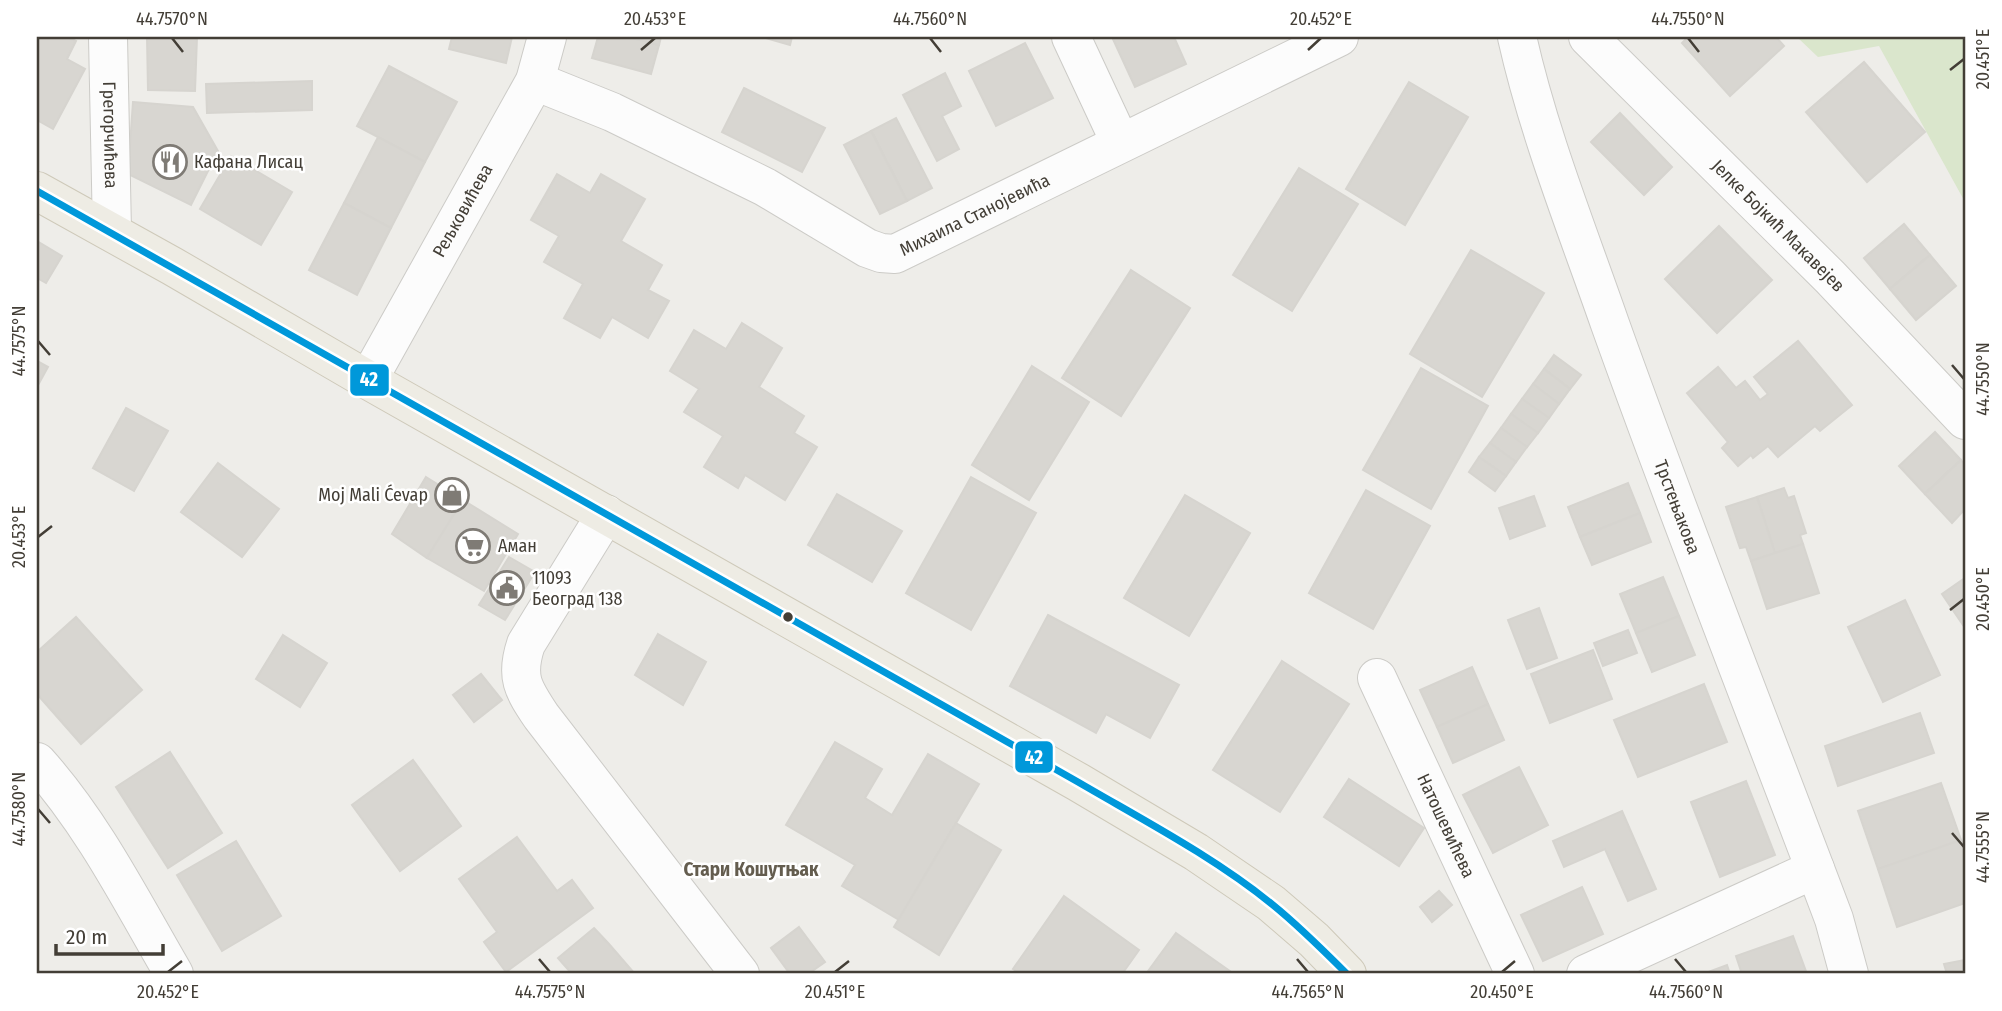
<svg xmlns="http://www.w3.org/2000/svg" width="2002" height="1011" viewBox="0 0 2002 1011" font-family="'Fira Sans Condensed',sans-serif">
<rect width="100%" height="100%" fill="#eeede9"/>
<!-- green -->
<polygon fill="#dae6cc" points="1797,37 1965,37 1965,202 1879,46 1818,57"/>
<!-- building -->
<g fill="#d8d6d1" stroke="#d6d4cf" stroke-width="2">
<polygon points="37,37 68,37 76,41 67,59 85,69 53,129 37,120"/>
<polygon points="147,37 197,37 195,91 148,90"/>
<polygon points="452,37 512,37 506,63 449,49"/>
<polygon points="598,37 629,37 659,45 651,74 592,58"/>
<polygon points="629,37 661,37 659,45"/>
<polygon points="762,37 792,37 790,45"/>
<polygon points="1112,37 1174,37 1186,64 1135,87"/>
<polygon points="1688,37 1776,37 1784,46 1730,96 1682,43"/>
<polygon points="1025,43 1053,98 996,126 969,71"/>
<polygon points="1864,62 1925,132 1867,182 1806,112"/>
<polygon points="389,66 457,102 425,162 357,126"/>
<polygon points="945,73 961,106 942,116 959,149 937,161 903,95"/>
<polygon points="312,81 312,110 207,113 206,84"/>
<polygon points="1409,82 1468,117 1405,225 1346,189"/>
<polygon points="744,88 825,128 802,172 722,132"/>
<polygon points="133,102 193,107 218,151 191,205 128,174"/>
<polygon points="1620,113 1672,167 1644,195 1591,142"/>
<polygon points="896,118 932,188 907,201 871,131"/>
<polygon points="871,131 907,201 880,214 844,145"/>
<polygon points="378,137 425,162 391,228 344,203"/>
<polygon points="231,156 292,192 261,245 200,209"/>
<polygon points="1299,168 1358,204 1292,311 1233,275"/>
<polygon points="557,174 590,193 601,174 645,199 621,241 662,265 648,290 669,301 648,338 612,317 600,338 564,318 583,284 544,262 559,236 531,220"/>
<polygon points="344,203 391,228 357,295 309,270"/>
<polygon points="1904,224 1930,255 1890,289 1864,258"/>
<polygon points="1719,226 1772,280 1717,333 1665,279"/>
<polygon points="37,241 62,256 46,283 37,278"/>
<polygon points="1471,250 1544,293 1482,397 1410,354"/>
<polygon points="1930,255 1956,286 1916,320 1890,289"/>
<polygon points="1131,270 1190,308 1121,416 1062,378"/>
<polygon points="742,323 782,348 759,387 804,416 794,433 817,447 785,500 745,475 738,488 704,467 723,436 684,412 699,389 670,371 694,330 726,349"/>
<polygon points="1798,341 1852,405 1820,431 1815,426 1778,457 1768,446 1753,458 1751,455 1738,466 1722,448 1728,442 1687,393 1718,367 1736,388 1745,381 1760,400 1768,394 1754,377"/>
<polygon points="1554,355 1581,375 1570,389 1544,369"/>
<polygon points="37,361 48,367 37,387"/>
<polygon points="1032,366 1089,402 1029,500 972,465"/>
<polygon points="1421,368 1488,406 1431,509 1363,470"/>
<polygon points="1544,369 1570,389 1559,404 1533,384"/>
<polygon points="1533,384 1559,404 1549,418 1522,399"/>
<polygon points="1522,399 1549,418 1538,433 1511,414"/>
<polygon points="126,408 168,431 134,491 93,468"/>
<polygon points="1511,414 1538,433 1527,447 1501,428"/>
<polygon points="1501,428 1527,447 1516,462 1490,443"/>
<polygon points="1935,432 1961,460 1925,494 1899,466"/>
<polygon points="1490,443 1516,462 1506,476 1479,457"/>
<polygon points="1479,457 1506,476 1495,491 1469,472"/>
<polygon points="1961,460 1965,465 1965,509 1952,523 1925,494"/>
<polygon points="218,463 279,509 242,557 181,512"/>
<polygon points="426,477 463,500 427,558 392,534"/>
<polygon points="971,477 1036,513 971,630 906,593"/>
<polygon points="1628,483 1640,513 1580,537 1568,507"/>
<polygon points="1784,488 1788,498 1794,496 1806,533 1800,535 1803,544 1775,553 1757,497"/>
<polygon points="1366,490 1430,526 1373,629 1309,593"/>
<polygon points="837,494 902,531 872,582 808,545"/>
<polygon points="1185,495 1250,533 1189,636 1124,598"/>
<polygon points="1534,496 1545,526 1510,539 1499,508"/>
<polygon points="1757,497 1775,553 1751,561 1746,547 1740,548 1726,507"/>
<polygon points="463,500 518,534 484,591 427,558"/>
<polygon points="1640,513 1651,542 1592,565 1580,537"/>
<polygon points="1803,544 1819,593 1767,609 1751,561"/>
<polygon points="509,557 535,572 505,620 479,605"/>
<polygon points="1663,577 1679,616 1636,633 1620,594"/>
<polygon points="1965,578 1965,628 1942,594"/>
<polygon points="1905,600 1940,675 1883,702 1848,627"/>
<polygon points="1539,608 1557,658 1527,669 1508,620"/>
<polygon points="1048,615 1179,685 1150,738 1106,714 1096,733 1010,686"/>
<polygon points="1679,616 1695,655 1652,672 1636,633"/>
<polygon points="76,617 142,690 81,744 37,694 37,652"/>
<polygon points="1628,630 1637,653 1603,666 1594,643"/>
<polygon points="658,634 706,662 683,705 635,675"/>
<polygon points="283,635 327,663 300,707 256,679"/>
<polygon points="1593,650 1612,699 1550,723 1531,674"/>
<polygon points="1282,661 1349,704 1280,812 1213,770"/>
<polygon points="1472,667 1488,704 1437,727 1420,690"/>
<polygon points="481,674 502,700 474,722 453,695"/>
<polygon points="1704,684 1727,742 1638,777 1614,720"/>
<polygon points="1488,704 1504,740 1453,763 1437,727"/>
<polygon points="1920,713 1934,753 1838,786 1825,746"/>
<polygon points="835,742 882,769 865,798 892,815 928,754 979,784 899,920 842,886 855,865 786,825"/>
<polygon points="170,752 222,833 168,868 116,787"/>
<polygon points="413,760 461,826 400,871 352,805"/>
<polygon points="1519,767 1548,825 1493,853 1463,795"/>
<polygon points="1349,779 1424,828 1399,866 1324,817"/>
<polygon points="1746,781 1775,855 1720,877 1691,802"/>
<polygon points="1941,783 1961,840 1878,869 1858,811"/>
<polygon points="1622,811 1656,889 1628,901 1605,849 1564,867 1553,841"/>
<polygon points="956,823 1001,850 939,955 894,927"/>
<polygon points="517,837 557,891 572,880 593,908 506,972 484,942 497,932 459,879"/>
<polygon points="1961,840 1965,851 1965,903 1897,927 1878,869"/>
<polygon points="236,841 281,916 222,951 177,875"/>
<polygon points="1582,887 1603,934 1543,961 1521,915"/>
<polygon points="1439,891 1452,905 1432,922 1420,907"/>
<polygon points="1064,896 1139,950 1122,974 1021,974 1013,969"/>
<polygon points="799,927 825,962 808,974 790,974 771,948"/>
<polygon points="594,928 609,944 635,974 572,974 558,958"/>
<polygon points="1176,933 1234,974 1146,974"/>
<polygon points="1793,936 1807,974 1742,974 1736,956"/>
<polygon points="1965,960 1965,974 1947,974 1944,964"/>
<polygon points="1727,965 1730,974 1703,974"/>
</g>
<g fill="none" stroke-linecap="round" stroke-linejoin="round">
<!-- minor casing -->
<g stroke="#cccbc7" stroke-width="40">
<g id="minor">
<path id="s1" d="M108,37L112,232"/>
<polyline points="1071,37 1120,142"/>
<path id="s2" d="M1517,37C1539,135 1577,229 1610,324C1681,523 1759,720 1834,919L1849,974"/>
<path id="s3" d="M1588,37L1830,277L1965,420"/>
<path id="s4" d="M535,81L612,112L765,187L867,248L881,253L895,254L1339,37"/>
<path id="s5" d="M368,380L535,81L547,37"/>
<path d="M606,514L526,644C515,677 523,689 541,716L740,974"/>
<path id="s6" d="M1377,678L1515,974"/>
<path d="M37,762C93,824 132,902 174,974"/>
<polyline points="1586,974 1815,869"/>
</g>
</g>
<!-- major casing -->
<g stroke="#cec9b9" stroke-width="40">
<polyline id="major" points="37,191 172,266 368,380 1078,782 1196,852 1271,903 1314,940 1347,974"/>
</g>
<!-- minor -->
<use href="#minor" stroke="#fcfcfc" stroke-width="38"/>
<!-- major -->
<use href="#major" stroke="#eeece4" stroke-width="38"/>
<!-- bus-1 casing -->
<g stroke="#fff" stroke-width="12">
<path id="bus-1" d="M37,191L1078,782C1143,820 1214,857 1273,905C1299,926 1323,950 1347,974"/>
</g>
<!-- bus-1 -->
<use href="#bus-1" stroke="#0098da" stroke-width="7"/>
</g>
<!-- ticks -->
<path fill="none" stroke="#433e36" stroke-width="2.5" d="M172,38L183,52M930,38L941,52M1688,38L1699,52M641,50L655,38M1308,50L1321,38M1950,70L1964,59M38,341L50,355M1952,365L1964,379M38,537L52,526M1950,610L1964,599M38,809L50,823M1952,833L1964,847M539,959L550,972M1297,959L1308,972M1675,959L1686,972M168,972L182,961M835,972L849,961M1502,972L1515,961"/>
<!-- icons -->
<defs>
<g id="restaurant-ring" transform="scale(1.75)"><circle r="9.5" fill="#fff" stroke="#7f7b75" stroke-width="1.5"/><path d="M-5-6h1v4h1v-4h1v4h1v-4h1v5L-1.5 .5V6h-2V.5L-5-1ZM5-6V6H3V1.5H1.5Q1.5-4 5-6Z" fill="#7f7b75"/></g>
<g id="shop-ring" transform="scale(1.75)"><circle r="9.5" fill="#fff" stroke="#7f7b75" stroke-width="1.5"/><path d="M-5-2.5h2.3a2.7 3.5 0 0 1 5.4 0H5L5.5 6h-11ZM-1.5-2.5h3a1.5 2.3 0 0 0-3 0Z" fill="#7f7b75"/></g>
<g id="supermarket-ring" transform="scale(1.75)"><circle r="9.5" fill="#fff" stroke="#7f7b75" stroke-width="1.5"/><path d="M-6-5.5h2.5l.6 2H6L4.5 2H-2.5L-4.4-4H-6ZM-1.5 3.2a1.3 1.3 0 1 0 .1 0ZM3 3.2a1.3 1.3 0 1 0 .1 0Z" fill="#7f7b75"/></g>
<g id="civic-ring" transform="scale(1.75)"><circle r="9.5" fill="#fff" stroke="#7f7b75" stroke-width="1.5"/><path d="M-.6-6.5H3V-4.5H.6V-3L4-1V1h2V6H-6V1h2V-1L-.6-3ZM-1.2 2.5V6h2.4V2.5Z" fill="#7f7b75"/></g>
</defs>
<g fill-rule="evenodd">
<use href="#restaurant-ring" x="170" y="162"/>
<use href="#shop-ring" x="452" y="495"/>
<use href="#supermarket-ring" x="473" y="546"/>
<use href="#civic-ring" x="507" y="588"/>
</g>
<!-- markers -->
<circle fill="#433e36" stroke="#fff" stroke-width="2.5" cx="788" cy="617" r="6"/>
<g text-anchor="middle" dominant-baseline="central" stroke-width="5" stroke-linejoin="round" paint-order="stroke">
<!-- street labels -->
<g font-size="18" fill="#433e36" stroke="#fff">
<text stroke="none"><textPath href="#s1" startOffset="98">Грегорчићева</textPath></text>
<text stroke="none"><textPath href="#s5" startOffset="194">Рељковићева</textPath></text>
<text stroke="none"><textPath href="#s4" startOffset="490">Михаила Станојевића</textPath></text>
<text stroke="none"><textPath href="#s3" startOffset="268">Јелке Бојкић Макавејев</textPath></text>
<text stroke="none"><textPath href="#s2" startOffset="497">Трстењакова</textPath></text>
<text stroke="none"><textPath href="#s6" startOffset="163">Натошевићева</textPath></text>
</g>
<!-- poi labels -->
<g font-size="18" fill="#433e36" stroke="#fff" text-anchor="start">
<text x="194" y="162">Кафана Лисац</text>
<text x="428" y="495" text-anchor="end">Moj Mali Ćevap</text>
<text x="498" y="546">Аман</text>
<text x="532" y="578">11093<tspan x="532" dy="21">Београд 138</tspan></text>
</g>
<!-- neighbourhood labels -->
<g font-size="19" font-weight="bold" fill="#645d4f" stroke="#fff">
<text x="751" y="869">Стари Кошутњак</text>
</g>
</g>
<g stroke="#fff" stroke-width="2.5">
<rect x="349" y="363" width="41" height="34" rx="7" fill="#0098da"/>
<rect x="1014" y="740" width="40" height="34" rx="7" fill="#0098da"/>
</g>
<g font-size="19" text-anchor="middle" font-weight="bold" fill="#fff">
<text x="369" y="386">42</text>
<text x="1034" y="764">42</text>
</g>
<!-- border -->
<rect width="2002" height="1011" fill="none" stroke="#ffffff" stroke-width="77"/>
<!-- scale -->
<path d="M56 944v10h107v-10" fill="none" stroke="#433e36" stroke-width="3.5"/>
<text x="66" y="944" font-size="21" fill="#433e36" stroke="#ffffff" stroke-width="5" paint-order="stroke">20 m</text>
<rect x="38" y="38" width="1926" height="934" fill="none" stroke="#433e36" stroke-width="2.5"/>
<g font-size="18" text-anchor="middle" fill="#433e36">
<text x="172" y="25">44.7570°N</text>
<text x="655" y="25">20.453°E</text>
<text x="930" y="25">44.7560°N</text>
<text x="1321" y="25">20.452°E</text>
<text x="1688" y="25">44.7550°N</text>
<text transform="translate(1983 59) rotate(-90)" y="6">20.451°E</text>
<text transform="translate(19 341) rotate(-90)" y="6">44.7575°N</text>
<text transform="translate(1983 379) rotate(-90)" y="6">44.7550°N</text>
<text transform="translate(19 537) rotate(-90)" y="6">20.453°E</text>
<text transform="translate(1983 599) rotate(-90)" y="6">20.450°E</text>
<text transform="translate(19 809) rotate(-90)" y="6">44.7580°N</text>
<text transform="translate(1983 847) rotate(-90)" y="6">44.7555°N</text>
<text x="168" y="998">20.452°E</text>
<text x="550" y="998">44.7575°N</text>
<text x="835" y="998">20.451°E</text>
<text x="1308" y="998">44.7565°N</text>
<text x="1502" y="998">20.450°E</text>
<text x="1686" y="998">44.7560°N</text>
</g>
</svg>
